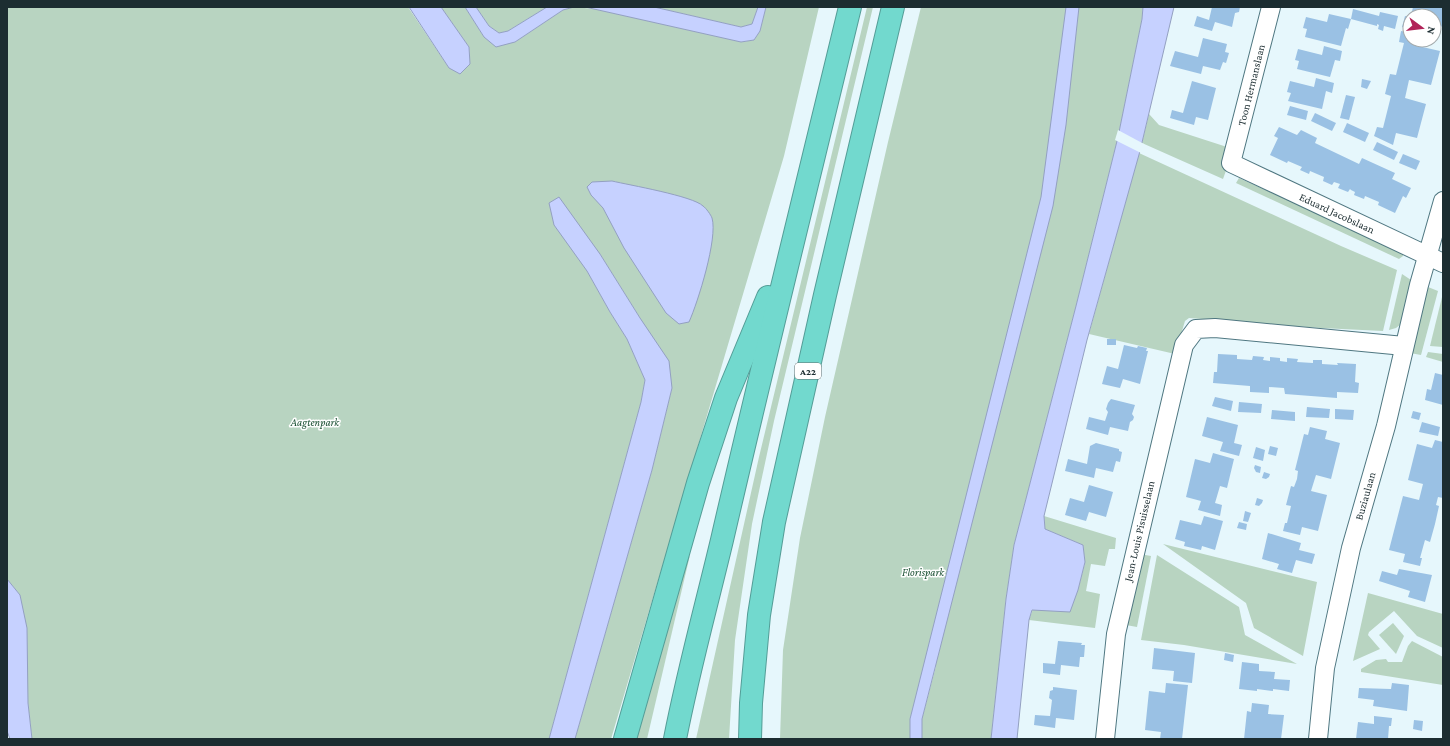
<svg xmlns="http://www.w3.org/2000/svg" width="1450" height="746" viewBox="0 0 1450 746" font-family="'Crimson Pro',serif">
<rect width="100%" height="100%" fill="#e6f7fc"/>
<!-- green -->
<g fill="#b8d4c1">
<polygon points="7,7 408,7 449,68 470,64 469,47 441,7 465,7 484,37 515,42 563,10 574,7 595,9 742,42 754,40 760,31 766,7 819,7 784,156 611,739 575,739 652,470 672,388 640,318 600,254 587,271 610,312 627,339 645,380 641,402 549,739 32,739 28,703 20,595 7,579"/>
<polygon points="476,7 547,7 508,31 499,33 489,26"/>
<polygon points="654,7 758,7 752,24 741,27"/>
<polygon points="867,7 873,7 774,421 752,524 735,640 729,739 696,739 759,457"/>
<polygon points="921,7 1143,7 1142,19 1118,137 1076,306 1014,545 1006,599 991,739 922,739 922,719 936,666 925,663 910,719 910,739 780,739 783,650 800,538 825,417 888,142"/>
<polygon points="1149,114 1159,125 1227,147 1228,165 1223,179 1142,143"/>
<polygon points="1139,153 1341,246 1397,270 1383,331 1321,328 1189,318 1185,321 1175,354 1089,334"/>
<polygon points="1239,178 1403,252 1403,256 1399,259 1236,183"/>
<polygon points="1402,274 1411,280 1401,324 1396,328 1389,330"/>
<polygon points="1428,287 1438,291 1421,355 1410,353"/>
<polygon points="1443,293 1443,347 1430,346"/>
<polygon points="1428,352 1443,354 1443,362 1426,357"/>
<polygon points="1044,516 1116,538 1115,549 1109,549 1105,566 1091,564 1086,591 1100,594 1095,628 1029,620 1033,609 1070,611 1078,590 1085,563 1083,545 1045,529"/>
<polygon points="1163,544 1317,582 1303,656 1254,628 1246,603"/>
<polygon points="1140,554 1151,556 1137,627 1126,625"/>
<polygon points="690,555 647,739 635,739 685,566"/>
<polygon points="1157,555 1239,607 1245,635 1297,664 1184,645 1141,640"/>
<polygon points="1368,593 1443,614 1443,648 1417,636 1394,611 1369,632 1368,635 1380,649 1353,661"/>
<polygon points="1393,623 1404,636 1396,654 1379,635"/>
<polygon points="1412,641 1443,657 1443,685 1361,672 1361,669 1376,660 1386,659 1388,662 1402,662 1408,646"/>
</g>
<!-- water -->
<g fill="#c6d1ff" stroke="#93a0c1">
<polygon points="409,7 441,7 469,47 470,64 460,74 449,68"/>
<polygon points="465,7 476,7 489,26 499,33 508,31 547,7 574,7 563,10 515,42 496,47 484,37"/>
<polygon points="585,7 654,7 741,27 752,24 758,7 766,7 760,31 754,40 741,42"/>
<polygon points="1066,7 1079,7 1066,125 1053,206 922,719 922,739 910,739 910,719 1041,197"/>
<polygon points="1143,7 1174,7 1140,151 1087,340 1044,516 1045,529 1083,545 1085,562 1078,590 1070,612 1032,610 1029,620 1017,739 991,739 1006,599 1014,545 1076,306 1118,137 1142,19"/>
<path d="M612,181C629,185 693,196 703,206C706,208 711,215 712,218C718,238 698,302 689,322L679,324L666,313L624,248L603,208L591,195L587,187L592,182Z"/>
<polygon points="559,197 600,254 640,318 669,361 672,388 652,470 575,739 549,739 641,402 645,380 627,339 610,312 587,271 554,225 549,203"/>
<polygon points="7,579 20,595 27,628 28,703 32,739 10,739 7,731"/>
</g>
<!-- pier -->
<polygon fill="#e6f7fc" points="1118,130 1144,144 1141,153 1115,140"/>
<!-- building -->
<g fill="#9ac1e4">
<polygon points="1212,7 1240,7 1239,12 1235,13 1232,27 1215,22 1212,31 1194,26 1197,16 1209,20"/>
<polygon points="1413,7 1443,7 1443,27 1434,24 1434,16 1411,16"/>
<polygon points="1353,9 1379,16 1380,12 1398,16 1395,29 1384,26 1383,31 1378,29 1379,25 1377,24 1377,26 1351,19"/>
<polygon points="1329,14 1351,19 1348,29 1346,28 1341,46 1305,37 1307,29 1303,28 1306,17 1327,22"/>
<polygon points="1405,16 1410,17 1410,29 1402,27"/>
<polygon points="1401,31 1410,33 1410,40 1420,40 1418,46 1440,51 1431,85 1409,80 1405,98 1426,104 1417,138 1396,133 1393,145 1374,136 1377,127 1383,128 1391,96 1385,94 1390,74 1396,75 1404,43 1399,42"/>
<polygon points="1203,38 1227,44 1225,52 1229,53 1226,63 1223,62 1220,70 1203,66 1201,74 1170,66 1175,51 1198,57"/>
<polygon points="1324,46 1342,51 1340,61 1335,60 1330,77 1297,69 1299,61 1295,60 1298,49 1322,55"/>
<polygon points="1316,78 1334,83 1332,93 1326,91 1322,109 1288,101 1291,93 1287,92 1290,81 1314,87"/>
<polygon points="1362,79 1371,81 1367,89 1361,87"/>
<polygon points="1192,81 1216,88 1208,120 1196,117 1194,125 1170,118 1172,110 1183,113"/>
<polygon points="1346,95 1355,97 1349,120 1340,118"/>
<polygon points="1290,106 1308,111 1306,120 1287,115"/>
<polygon points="1315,113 1336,123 1332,131 1311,121"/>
<polygon points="1347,123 1369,133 1365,142 1343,132"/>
<polygon points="1279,127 1297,135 1301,130 1317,138 1315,143 1359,164 1362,158 1395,173 1392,179 1411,188 1406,198 1403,196 1395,213 1378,205 1379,202 1365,196 1364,199 1354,195 1355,192 1351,190 1350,189 1348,192 1338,188 1340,184 1334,182 1332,185 1323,181 1324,177 1310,171 1309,174 1300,170 1302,167 1288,161 1287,163 1270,155 1278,138 1274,136"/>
<polygon points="1377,142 1398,152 1394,160 1373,150"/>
<polygon points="1403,154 1420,161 1416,170 1399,163"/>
<rect x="1107" y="339" width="9" height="6"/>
<polygon points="1124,345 1137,348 1138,346 1147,348 1146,351 1148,351 1140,384 1123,379 1120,388 1102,384 1107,366 1118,369"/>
<polygon points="1218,354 1237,355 1237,359 1252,360 1253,356 1264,357 1263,360 1270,361 1270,357 1280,358 1280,361 1287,362 1287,358 1298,359 1297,362 1313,363 1313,360 1322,360 1322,364 1338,365 1337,363 1356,364 1355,382 1359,383 1358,393 1337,392 1337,398 1285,394 1284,388 1269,387 1269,393 1250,392 1250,386 1213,383 1214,372 1217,372"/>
<polygon points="1435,373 1443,375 1443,405 1425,400 1427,389 1431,390"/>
<polygon points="1215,397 1233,401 1231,411 1212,406"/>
<polygon points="1111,399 1135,405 1132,414 1134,417 1133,420 1130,422 1128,431 1110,427 1108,435 1086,429 1089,417 1105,421 1108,412 1106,409 1108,403"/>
<polygon points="1239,402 1262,404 1261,413 1238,412"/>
<polygon points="1307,407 1330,409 1329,418 1306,417"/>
<polygon points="1335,409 1354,410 1353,420 1335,419"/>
<polygon points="1272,410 1295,412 1295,421 1271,419"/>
<polygon points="1413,411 1421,413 1419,420 1411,418"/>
<polygon points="1207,417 1238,425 1234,443 1242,445 1239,456 1220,451 1223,442 1202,436"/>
<polygon points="1422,422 1440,427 1438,436 1419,432"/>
<polygon points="1310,427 1327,431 1325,439 1340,443 1331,479 1316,475 1311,491 1327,495 1318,531 1302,527 1300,535 1283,531 1285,523 1287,523 1291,506 1286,505 1291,486 1294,487 1297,479 1298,471 1295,470 1304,434 1308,435"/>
<polygon points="1435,440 1443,442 1443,498 1438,497 1436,505 1439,506 1435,524 1430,542 1425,540 1420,558 1422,558 1420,566 1403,562 1405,554 1389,550 1403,496 1419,500 1423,484 1408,480 1417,444 1432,448"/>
<polygon points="1096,443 1119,449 1119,451 1122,452 1120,462 1116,461 1113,472 1096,468 1094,478 1065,471 1068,459 1087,464 1090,446"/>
<polygon points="1270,446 1278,448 1276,456 1268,454"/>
<polygon points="1256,447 1265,450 1263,461 1253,458"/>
<polygon points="1213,453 1234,459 1227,488 1220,486 1215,503 1222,505 1220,516 1198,510 1201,501 1186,497 1195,459 1210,463"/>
<polygon points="1255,465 1261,467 1260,473 1256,472 1254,468"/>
<polygon points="1264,472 1270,474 1269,477 1266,479 1262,478"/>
<polygon points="1089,485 1113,492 1106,517 1089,512 1086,521 1065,515 1070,498 1084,502"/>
<polygon points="1257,498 1263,500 1262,503 1259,506 1255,505"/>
<polygon points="1245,511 1251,513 1248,522 1243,521"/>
<polygon points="1204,516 1223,521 1215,550 1202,546 1201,550 1184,546 1185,542 1175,539 1180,520 1201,525"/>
<polygon points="1239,522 1247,524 1246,530 1237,528"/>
<polygon points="1268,533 1301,543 1299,550 1315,554 1312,564 1296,560 1292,573 1277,569 1279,564 1262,559"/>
<polygon points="1399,569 1432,575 1425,602 1408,597 1410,591 1379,581 1382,571 1397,575"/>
<polygon points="1058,641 1082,643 1081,645 1085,645 1084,657 1080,657 1079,667 1061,665 1060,675 1043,673 1043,663 1055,664"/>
<polygon points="1154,648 1195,653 1192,683 1173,681 1174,671 1152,669"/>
<polygon points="1225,653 1234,655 1233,662 1224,660"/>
<polygon points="1242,662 1259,664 1259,671 1275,672 1274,679 1290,680 1289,691 1273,689 1273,691 1257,689 1257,691 1239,689"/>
<polygon points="1166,683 1188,685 1182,739 1160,739 1161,732 1145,730 1149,691 1165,693"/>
<polygon points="1392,683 1409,685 1407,711 1373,706 1374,700 1358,698 1359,688 1391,689"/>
<polygon points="1053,687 1077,690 1074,720 1056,718 1055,728 1034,725 1035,715 1050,716 1052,700 1049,698 1050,691 1053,690"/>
<polygon points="1252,703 1269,705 1268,714 1284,715 1281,739 1244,739 1247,711 1251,712"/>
<polygon points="1374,716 1392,718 1391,726 1389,726 1388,739 1356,739 1358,722 1374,724"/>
<polygon points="1414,720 1423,721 1422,731 1413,729"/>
</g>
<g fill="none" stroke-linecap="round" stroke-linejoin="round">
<!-- minor casing -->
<g stroke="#4f7781" stroke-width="20">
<g id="minor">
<polyline points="1271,7 1231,163 1443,263"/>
<polyline points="1105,739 1116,634 1184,345 1196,329 1215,328 1404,346"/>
<polyline points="1318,739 1325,668 1351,548 1386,426 1419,285 1443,201"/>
</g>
</g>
<!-- motorway casing -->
<g stroke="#549d97" stroke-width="24">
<g id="motorway">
<polyline points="625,739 698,483 726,398 768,297"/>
<path d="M675,739C688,672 706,607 722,540C763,362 807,185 850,7"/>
<polyline points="750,739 751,703 759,615 774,522 825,295 893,7"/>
</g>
</g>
<!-- minor -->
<use href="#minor" stroke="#fff" stroke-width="18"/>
<!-- motorway -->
<use href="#motorway" stroke="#72d9ce" stroke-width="22"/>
</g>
<g text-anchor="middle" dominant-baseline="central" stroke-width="3" stroke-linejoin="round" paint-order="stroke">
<!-- shield labels -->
<rect fill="#fff" stroke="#606c6f" stroke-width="1" x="795" y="363" width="26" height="16" rx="3"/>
<g font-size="10" font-weight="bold" fill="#1c2d31">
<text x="808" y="371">A22</text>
</g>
<!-- street labels -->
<g font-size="11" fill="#1c2d31" stroke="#fff">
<text transform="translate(1251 85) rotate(-76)">Toon Hermanslaan</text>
<text transform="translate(1337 213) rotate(25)">Eduard Jacobslaan</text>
<text transform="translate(1365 496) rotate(-74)">Buziaulaan</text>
<text transform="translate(1139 531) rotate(-77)">Jean-Louis Pisuisselaan</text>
</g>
<!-- park labels -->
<g font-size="11" font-style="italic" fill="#194f32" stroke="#fff">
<text x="315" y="422">Aagtenpark</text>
<text x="923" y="572">Florispark</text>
</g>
</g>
<!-- border -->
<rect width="1450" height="746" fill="none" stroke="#1c2d31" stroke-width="16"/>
<!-- north arrow -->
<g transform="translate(1422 28) rotate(105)"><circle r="19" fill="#ffffff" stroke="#a4abad"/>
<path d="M0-3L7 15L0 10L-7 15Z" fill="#b12258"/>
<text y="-6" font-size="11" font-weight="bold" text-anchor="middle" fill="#1c2d31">N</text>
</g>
</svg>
